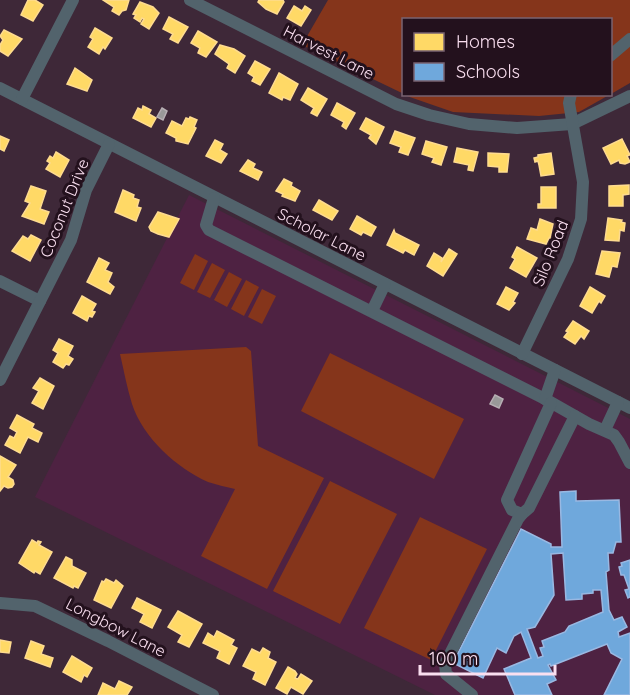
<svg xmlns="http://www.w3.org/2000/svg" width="630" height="695" viewBox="0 0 630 695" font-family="Quicksand,sans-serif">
<rect width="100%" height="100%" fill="#3e2838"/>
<!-- built -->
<polygon fill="#4e2242" points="189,195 630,419 630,695 435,695 35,497"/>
<!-- park -->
<g fill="#85351b">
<polygon points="328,0 630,0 630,83 611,94 610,20 404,20 404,94 302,45"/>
<polygon points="404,95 609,95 579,112 539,116 453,112"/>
<polygon points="195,254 208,261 194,290 180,283"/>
<polygon points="212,263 225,270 210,298 197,292"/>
<polygon points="229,272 242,279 227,307 214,300"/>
<polygon points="246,280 259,287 244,316 231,309"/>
<polygon points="262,289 276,296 262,324 248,317"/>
<path d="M246,347L251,351L258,446L324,478L267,589L201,556L235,489C227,487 217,485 208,482C177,468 143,438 132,404C127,388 124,371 120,354Z"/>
<polygon points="330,353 464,419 434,479 301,411"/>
<polygon points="330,481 397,514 340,624 273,591"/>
<polygon points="420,517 487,549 431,660 364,628"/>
</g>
<!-- homes -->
<g fill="#ffd966" stroke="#fedb8f" stroke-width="1.5">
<polygon points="28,0 35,0 43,5 33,21 21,15"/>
<polygon points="103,0 129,0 126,10 122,11 119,15 112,11 114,7"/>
<polygon points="259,0 283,0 284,2 277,14 266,9 258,2"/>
<polygon points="140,2 153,7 159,13 149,29 141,24 144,19 142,18 140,22 134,18 136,15 133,14"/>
<polygon points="294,6 302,11 305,6 311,10 301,26 287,18"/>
<polygon points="169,17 188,27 178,43 170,39 173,34 163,29"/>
<polygon points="95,28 112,38 105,49 103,47 99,54 88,47 93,39 90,37"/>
<polygon points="4,30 22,39 8,56 0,51 0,45 3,40 0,36"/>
<polygon points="198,31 217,42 206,57 198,53 200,48 191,43"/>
<polygon points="220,45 234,49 245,56 235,73 227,68 229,64 215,54"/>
<polygon points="255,61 270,69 260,85 252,81 254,77 248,73"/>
<polygon points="75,68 92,80 87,91 67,84"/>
<polygon points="279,73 298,84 290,100 283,97 282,100 269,93"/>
<polygon points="308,88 327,99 317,116 311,113 314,108 301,100"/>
<polygon points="337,103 355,113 346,129 342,126 344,122 331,115"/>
<polygon points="143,106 151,110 149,114 156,118 151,127 133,118 138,108 142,110"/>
<polygon points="190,117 197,120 194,127 196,128 188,144 176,141 176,138 166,133 172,121 182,126 186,118 189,119"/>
<polygon points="366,118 384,127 376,144 369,138 371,135 360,129"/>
<polygon points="395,131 415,138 408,155 399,152 401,147 390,143"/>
<polygon points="0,136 9,140 4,151 0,149"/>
<polygon points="622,139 630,155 627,156 630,162 625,164 620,163 619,160 611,164 603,148"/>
<polygon points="215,140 223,144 220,150 227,154 221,163 206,156"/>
<polygon points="426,141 447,147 441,165 432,162 434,158 422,154"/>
<polygon points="457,148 478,152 473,171 468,170 469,165 454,162"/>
<polygon points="56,152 69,160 60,177 46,169 50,163 47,161 50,156 53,158"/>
<polygon points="488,153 509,154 507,172 499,172 499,167 488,166"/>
<polygon points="551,153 554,174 541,176 539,165 538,161 535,162 534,158 538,157 538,155"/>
<polygon points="248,160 255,164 253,168 262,172 258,180 240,171"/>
<polygon points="284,179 292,183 291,186 300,191 295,201 282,196 283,194 276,191"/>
<polygon points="629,185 629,194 623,195 623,206 609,206 609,186"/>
<polygon points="31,186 46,191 40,209 49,212 44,224 22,216 30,203 25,201"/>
<polygon points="541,187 556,187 556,208 538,208 538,204 541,204"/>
<polygon points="123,190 134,195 133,198 139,200 137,207 141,208 136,221 115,212"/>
<polygon points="319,200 338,211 332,220 313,210"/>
<polygon points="158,212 179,219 169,237 158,234 151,231 149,227"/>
<polygon points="357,216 376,227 371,236 363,232 361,235 350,229"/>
<polygon points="608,218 622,220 621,222 625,223 624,231 620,230 619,241 605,240"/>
<polygon points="540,219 553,224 550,238 549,238 546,244 527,239 531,228 537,230"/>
<polygon points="394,230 395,233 419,245 414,255 405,250 403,253 387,245"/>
<polygon points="31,235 41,240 30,261 12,251 23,236 28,239"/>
<polygon points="517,247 537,258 526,277 510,268 515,259 512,257"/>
<polygon points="449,249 457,254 443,276 427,266 434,253 442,258 441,262"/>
<polygon points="602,251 620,253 617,267 612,266 609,277 596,274"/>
<polygon points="99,258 109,263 105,270 112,273 108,282 114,287 110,294 87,282"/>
<polygon points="506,287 518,293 513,302 515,303 509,310 497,304"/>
<polygon points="590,287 605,296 601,303 599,301 592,313 580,306"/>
<polygon points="82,296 96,304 92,311 95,312 92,317 89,316 87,321 73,313"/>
<polygon points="573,321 589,331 584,339 581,336 575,344 564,337 568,332 566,331"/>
<polygon points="59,339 73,346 68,356 73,359 69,365 66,364 63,368 53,362 58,353 53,350"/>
<polygon points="40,378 54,386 43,409 32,403 39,391 33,388"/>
<polygon points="17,415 34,424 32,428 42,433 38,442 28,437 20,453 5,445 10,436 14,438 17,432 10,428"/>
<polygon points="0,456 16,465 8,477 13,480 14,484 12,487 8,488 4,486 0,491"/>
<polygon points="32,540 37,543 38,541 41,542 39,545 52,552 40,574 35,571 34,573 19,563"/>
<polygon points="66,557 72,560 72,566 86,573 78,588 74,586 73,588 54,578"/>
<polygon points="106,579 114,583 116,580 123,586 111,608 94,600 102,581 104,582"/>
<polygon points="137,598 161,610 152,628 140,622 144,614 132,608"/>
<polygon points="178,611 202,624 189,647 178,642 182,635 168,627"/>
<polygon points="217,631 234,640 231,645 237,648 229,664 217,658 220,651 203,643 208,633 214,637"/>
<polygon points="0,640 11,642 9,653 0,652"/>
<polygon points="31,641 44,646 41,654 53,658 50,667 25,658"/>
<polygon points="263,648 270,652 268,658 276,662 265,685 253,679 256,672 243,666 252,649 260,653"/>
<polygon points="72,656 92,668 87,677 84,675 81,682 63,672"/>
<polygon points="288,667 295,671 297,674 295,678 298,679 301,674 312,681 303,694 291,687 287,694 276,688"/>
<polygon points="119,681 132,687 127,695 98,695 103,683 115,689"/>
</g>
<!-- schools -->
<g fill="#6fa8dc" stroke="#99b8e2" stroke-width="1.5" fill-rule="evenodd">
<path d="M576,491V501L619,500L621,542H616L613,553H608L609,570L606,572L609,610L614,620L622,617L627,627L618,632L619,637L630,633V695H604L622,659L611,653L607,644L551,666L550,664L548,665L556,680L547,684L552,695H515L504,669L531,658L521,632L514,636L506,653L497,648L483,678L453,663L521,529L551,544V547H562L560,492ZM563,553L566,600L582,599V594L593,593V590H601L603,612L569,626L565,632L542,641L544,647L540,648L543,656L538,658L527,629L535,627L554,595L551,554Z"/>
<polygon points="630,560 630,597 628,598 625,590 629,589 624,575 621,575 619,567 622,566 621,563"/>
</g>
<!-- industry -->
<g fill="#999" stroke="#b6aeb3" stroke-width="1.5">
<polygon points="162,108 167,111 163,120 157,117"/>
<polygon points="495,395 503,399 499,408 490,404"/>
</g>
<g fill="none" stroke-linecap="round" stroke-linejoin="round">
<!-- minor -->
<g stroke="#52636c" stroke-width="12">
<polyline points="190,0 396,104 429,115 469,124 517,128 572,124 630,96"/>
<polyline points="610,56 630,39"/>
<polyline points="0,88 630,408"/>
<polyline points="22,99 73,0"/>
<polyline points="214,198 206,225 209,230 545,399 589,424 614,435 619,442 630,463"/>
<polyline points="0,281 40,301"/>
<polyline points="372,311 385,284"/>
<polyline points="522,354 568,259 581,219 583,182 569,103 571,94"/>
<polyline points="0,380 71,240 86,190 109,144"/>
<polyline points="545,399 555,370"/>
<polyline points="551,403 507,500 512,510 522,514 529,508 575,416"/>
<polyline points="605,430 618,402"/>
<polyline points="0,603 35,606 108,641 213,695"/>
<polyline points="472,695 446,674 445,664 518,519 522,514"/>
</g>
</g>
<g text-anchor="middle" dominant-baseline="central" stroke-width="6" stroke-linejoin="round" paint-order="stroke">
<!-- street labels -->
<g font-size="16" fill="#fadff0" stroke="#23111d">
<text transform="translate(329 52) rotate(27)">Harvest Lane</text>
<text transform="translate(64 208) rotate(-68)">Coconut Drive</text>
<text transform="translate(322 234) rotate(27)">Scholar Lane</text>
<text transform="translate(550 253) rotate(-68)">Silo Road</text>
<text transform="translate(116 627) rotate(27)">Longbow Lane</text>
</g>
</g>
<!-- legend -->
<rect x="402" y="18" width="210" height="78" fill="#23111d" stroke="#796371" stroke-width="1.5"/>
<rect x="414" y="33" width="30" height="18" fill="#ffd966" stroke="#796371" stroke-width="1.5"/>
<text x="456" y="48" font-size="18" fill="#fadff0">Homes</text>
<rect x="414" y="63" width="30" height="18" fill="#6fa8dc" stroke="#796371" stroke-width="1.5"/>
<text x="456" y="78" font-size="18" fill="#fadff0">Schools</text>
<!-- scale -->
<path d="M420 665v9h135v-9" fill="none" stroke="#fadff0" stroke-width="3"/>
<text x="429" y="665" font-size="18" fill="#fadff0" stroke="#23111d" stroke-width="4.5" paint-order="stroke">100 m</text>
</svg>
